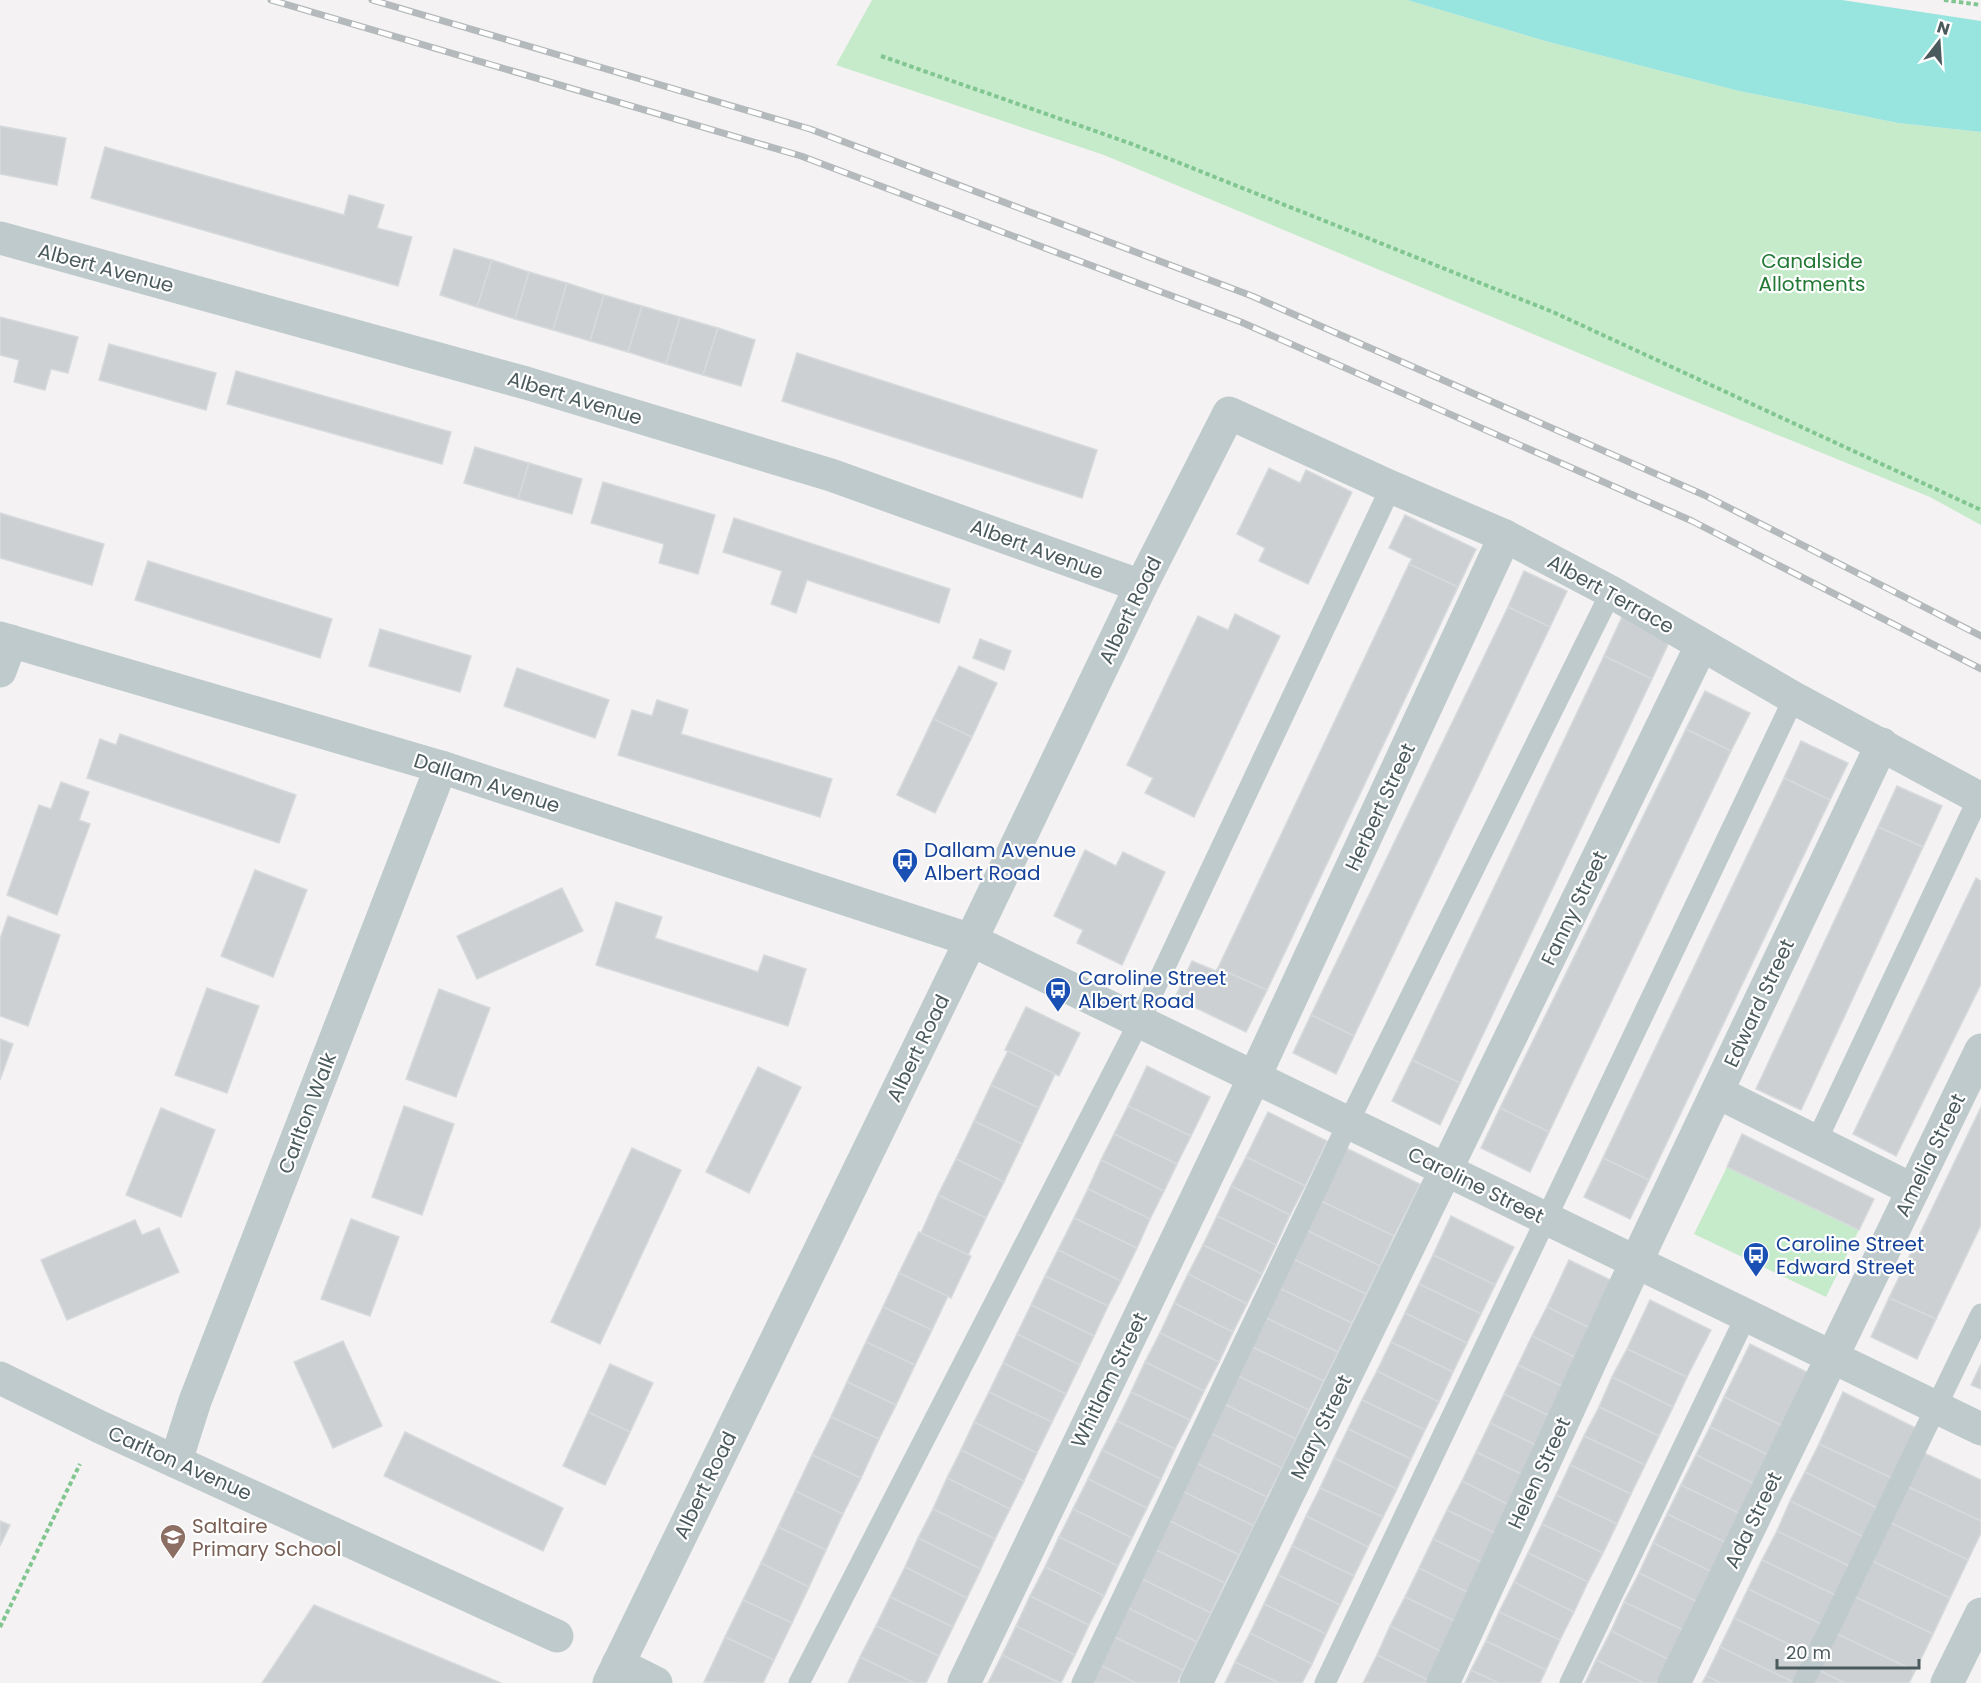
<svg xmlns="http://www.w3.org/2000/svg" width="1981" height="1683" viewBox="0 0 1981 1683" font-family="Poppins,sans-serif">
<rect width="100%" height="100%" fill="#f4f2f2"/>
<!-- green -->
<g fill="#c6ebca">
<polygon points="872,0 1407,0 1545,41 1739,91 1898,123 1981,132 1981,525 1930,497 1660,387 1104,155 836,65"/>
<polygon points="1727,1167 1859,1230 1826,1297 1694,1234"/>
</g>
<!-- water -->
<polygon fill="#98e4de" points="1407,0 1842,0 1981,21 1981,132 1898,123 1739,91 1545,41"/>
<!-- building -->
<g fill="#ccd0d2" stroke="#d6dadc" stroke-width="1.5">
<polygon points="0,126 66,138 57,185 0,174"/>
<polygon points="105,147 344,215 349,195 384,205 377,228 412,237 398,286 91,198"/>
<polygon points="454,249 492,260 477,307 440,295"/>
<polygon points="492,260 529,272 515,319 477,307"/>
<polygon points="529,272 567,283 553,330 515,319"/>
<polygon points="567,283 604,295 590,341 553,330"/>
<polygon points="604,295 642,306 628,352 590,341"/>
<polygon points="642,306 680,317 666,364 628,352"/>
<polygon points="0,317 78,337 68,373 51,369 45,390 14,382 19,360 0,355"/>
<polygon points="680,317 718,328 703,375 666,364"/>
<polygon points="718,328 755,340 741,386 703,375"/>
<polygon points="109,344 216,373 206,410 99,380"/>
<polygon points="797,353 1097,450 1082,498 782,401"/>
<polygon points="236,371 451,432 442,464 227,404"/>
<polygon points="475,447 529,463 518,499 464,483"/>
<polygon points="529,463 582,479 572,514 518,499"/>
<polygon points="1269,468 1300,483 1306,470 1352,492 1308,584 1259,561 1265,548 1237,534"/>
<polygon points="603,482 715,515 698,574 659,563 664,544 591,523"/>
<polygon points="0,513 104,544 92,585 0,558"/>
<polygon points="1405,515 1476,549 1458,587 1409,564 1412,559 1389,548"/>
<polygon points="734,518 950,589 939,623 807,580 796,613 771,604 782,571 723,552"/>
<polygon points="148,561 332,619 320,658 135,600"/>
<polygon points="1409,564 1458,587 1267,990 1218,968"/>
<polygon points="1524,571 1567,591 1550,627 1508,607"/>
<polygon points="1508,607 1550,627 1354,1036 1311,1015"/>
<polygon points="1235,614 1280,636 1194,817 1145,793 1153,778 1127,765 1198,616 1228,630"/>
<polygon points="1622,617 1670,640 1652,679 1604,656"/>
<polygon points="380,629 471,656 460,692 369,666"/>
<polygon points="980,639 1011,651 1004,670 973,658"/>
<polygon points="1604,656 1652,679 1460,1083 1412,1060"/>
<polygon points="959,666 997,683 972,737 933,719"/>
<polygon points="517,668 609,700 595,738 504,706"/>
<polygon points="1705,691 1750,713 1731,751 1686,729"/>
<polygon points="657,700 688,710 681,734 832,779 820,817 618,755 632,710 652,716"/>
<polygon points="933,719 972,737 935,813 897,795"/>
<polygon points="1686,729 1731,751 1549,1132 1500,1108"/>
<polygon points="120,734 296,795 279,843 87,778 100,739 116,745"/>
<polygon points="1801,741 1848,763 1830,800 1784,778"/>
<polygon points="1784,778 1830,800 1649,1180 1603,1158"/>
<polygon points="61,782 89,792 79,820 90,824 57,915 7,895 39,805 51,809"/>
<polygon points="1897,786 1942,806 1923,847 1878,827"/>
<polygon points="1878,827 1923,847 1801,1110 1756,1089"/>
<polygon points="1085,850 1116,866 1123,852 1165,872 1122,965 1077,943 1083,930 1054,916"/>
<polygon points="255,870 307,890 273,977 221,956"/>
<polygon points="1976,878 1981,881 1981,984 1896,1156 1853,1134"/>
<polygon points="562,888 583,931 477,979 457,936"/>
<polygon points="616,902 662,917 655,938 758,972 764,955 806,969 788,1026 596,965"/>
<polygon points="8,916 60,935 28,1026 0,1016 0,939"/>
<polygon points="1192,961 1216,971 1218,968 1267,990 1246,1032 1175,998"/>
<polygon points="207,988 259,1006 227,1093 175,1075"/>
<polygon points="439,989 490,1008 456,1097 406,1079"/>
<polygon points="1026,1007 1080,1033 1059,1076 1005,1050"/>
<polygon points="1311,1015 1354,1036 1336,1074 1293,1053"/>
<polygon points="0,1039 13,1044 0,1080"/>
<polygon points="1008,1051 1055,1074 1039,1108 991,1085"/>
<polygon points="1412,1060 1460,1083 1440,1125 1392,1101"/>
<polygon points="1147,1066 1210,1097 1191,1136 1128,1106"/>
<polygon points="758,1067 801,1087 749,1193 706,1172"/>
<polygon points="991,1085 1039,1108 1022,1144 974,1121"/>
<polygon points="404,1106 454,1124 422,1215 372,1197"/>
<polygon points="1128,1106 1191,1136 1177,1164 1114,1134"/>
<polygon points="1981,1107 1981,1225 1936,1319 1889,1298"/>
<polygon points="161,1108 215,1130 181,1217 126,1195"/>
<polygon points="1500,1108 1549,1132 1530,1172 1481,1148"/>
<polygon points="1268,1112 1327,1141 1305,1186 1246,1157"/>
<polygon points="974,1121 1022,1144 1004,1182 956,1159"/>
<polygon points="1114,1134 1177,1164 1164,1191 1101,1160"/>
<polygon points="1742,1134 1874,1199 1859,1230 1727,1167"/>
<polygon points="632,1148 681,1170 600,1344 551,1322"/>
<polygon points="1346,1148 1420,1184 1394,1236 1321,1201"/>
<polygon points="1246,1157 1305,1186 1290,1215 1231,1186"/>
<polygon points="1603,1158 1649,1180 1630,1219 1584,1197"/>
<polygon points="956,1159 1004,1182 986,1218 938,1195"/>
<polygon points="1101,1160 1164,1191 1150,1219 1088,1189"/>
<polygon points="1231,1186 1290,1215 1276,1245 1217,1216"/>
<polygon points="1088,1189 1150,1219 1137,1248 1074,1218"/>
<polygon points="938,1195 986,1218 968,1255 921,1233"/>
<polygon points="1321,1201 1394,1236 1380,1266 1306,1230"/>
<polygon points="1217,1216 1276,1245 1262,1274 1203,1245"/>
<polygon points="1451,1216 1514,1247 1495,1285 1433,1255"/>
<polygon points="1074,1218 1137,1248 1121,1281 1058,1250"/>
<polygon points="351,1219 399,1237 370,1316 321,1299"/>
<polygon points="135,1220 142,1235 159,1228 179,1272 67,1320 41,1260"/>
<polygon points="1306,1230 1380,1266 1366,1294 1293,1259"/>
<polygon points="919,1232 971,1256 951,1298 899,1273"/>
<polygon points="1203,1245 1262,1274 1247,1304 1188,1274"/>
<polygon points="1058,1250 1121,1281 1108,1306 1045,1276"/>
<polygon points="1433,1255 1495,1285 1481,1314 1419,1284"/>
<polygon points="1293,1259 1366,1294 1352,1323 1279,1288"/>
<polygon points="1569,1260 1623,1286 1600,1333 1547,1307"/>
<polygon points="899,1273 948,1296 932,1330 883,1307"/>
<polygon points="1188,1274 1247,1304 1233,1332 1174,1303"/>
<polygon points="1045,1276 1108,1306 1094,1336 1031,1305"/>
<polygon points="1419,1284 1481,1314 1467,1343 1405,1313"/>
<polygon points="1279,1288 1352,1323 1338,1352 1264,1317"/>
<polygon points="1889,1298 1936,1319 1917,1359 1871,1337"/>
<polygon points="1650,1300 1711,1330 1687,1377 1627,1349"/>
<polygon points="1174,1303 1233,1332 1219,1362 1160,1333"/>
<polygon points="1031,1305 1094,1336 1080,1365 1017,1334"/>
<polygon points="883,1307 932,1330 915,1365 866,1342"/>
<polygon points="1547,1307 1600,1333 1586,1363 1532,1336"/>
<polygon points="1405,1313 1467,1343 1453,1372 1391,1342"/>
<polygon points="1264,1317 1338,1352 1324,1381 1250,1346"/>
<polygon points="1160,1333 1219,1362 1204,1391 1145,1362"/>
<polygon points="1017,1334 1080,1365 1066,1394 1003,1363"/>
<polygon points="1532,1336 1586,1363 1572,1391 1518,1365"/>
<polygon points="343,1341 382,1426 333,1448 294,1362"/>
<polygon points="866,1342 915,1365 896,1405 847,1382"/>
<polygon points="1391,1342 1453,1372 1439,1402 1377,1371"/>
<polygon points="1750,1344 1817,1377 1791,1430 1724,1397"/>
<polygon points="1250,1346 1324,1381 1309,1410 1236,1375"/>
<polygon points="1627,1349 1687,1377 1673,1407 1612,1377"/>
<polygon points="1145,1362 1204,1391 1190,1420 1131,1392"/>
<polygon points="1003,1363 1066,1394 1052,1422 989,1392"/>
<polygon points="610,1364 653,1383 630,1432 588,1412"/>
<polygon points="1981,1364 1981,1389 1971,1385"/>
<polygon points="1518,1365 1572,1391 1558,1420 1504,1394"/>
<polygon points="1377,1371 1439,1402 1425,1430 1362,1400"/>
<polygon points="1236,1375 1309,1410 1296,1439 1222,1403"/>
<polygon points="1612,1377 1673,1407 1659,1436 1599,1407"/>
<polygon points="847,1382 896,1405 879,1439 831,1417"/>
<polygon points="989,1392 1052,1422 1037,1453 974,1422"/>
<polygon points="1131,1392 1190,1420 1175,1449 1117,1421"/>
<polygon points="1843,1392 1916,1428 1892,1478 1819,1444"/>
<polygon points="1504,1394 1558,1420 1544,1449 1490,1423"/>
<polygon points="1724,1397 1791,1430 1777,1459 1710,1427"/>
<polygon points="1362,1400 1425,1430 1411,1459 1348,1429"/>
<polygon points="1222,1403 1296,1439 1282,1468 1208,1432"/>
<polygon points="1599,1407 1659,1436 1645,1465 1584,1436"/>
<polygon points="588,1412 630,1432 605,1485 563,1466"/>
<polygon points="831,1417 879,1439 861,1478 812,1455"/>
<polygon points="1117,1421 1175,1449 1161,1479 1102,1450"/>
<polygon points="974,1422 1037,1453 1024,1481 961,1450"/>
<polygon points="1490,1423 1544,1449 1529,1478 1476,1452"/>
<polygon points="1710,1427 1777,1459 1763,1488 1696,1455"/>
<polygon points="1348,1429 1411,1459 1397,1489 1334,1458"/>
<polygon points="405,1432 563,1508 543,1551 384,1476"/>
<polygon points="1208,1432 1282,1468 1267,1497 1194,1462"/>
<polygon points="1584,1436 1645,1465 1631,1494 1570,1465"/>
<polygon points="1819,1444 1892,1478 1877,1508 1805,1472"/>
<polygon points="961,1450 1024,1481 1010,1509 947,1478"/>
<polygon points="1102,1450 1161,1479 1147,1508 1088,1479"/>
<polygon points="1920,1451 1981,1480 1981,1521 1904,1485"/>
<polygon points="1476,1452 1529,1478 1515,1508 1462,1481"/>
<polygon points="812,1455 861,1478 843,1514 795,1491"/>
<polygon points="1696,1455 1763,1488 1749,1518 1681,1485"/>
<polygon points="1334,1458 1397,1489 1383,1517 1320,1488"/>
<polygon points="1194,1462 1267,1497 1254,1526 1180,1490"/>
<polygon points="1570,1465 1631,1494 1617,1524 1556,1495"/>
<polygon points="1805,1472 1877,1508 1864,1537 1790,1501"/>
<polygon points="947,1478 1010,1509 995,1539 933,1509"/>
<polygon points="1088,1479 1147,1508 1132,1538 1073,1509"/>
<polygon points="1462,1481 1515,1508 1501,1536 1447,1510"/>
<polygon points="1681,1485 1749,1518 1735,1547 1667,1514"/>
<polygon points="1904,1485 1981,1521 1981,1533 1968,1560 1887,1521"/>
<polygon points="1320,1488 1383,1517 1368,1547 1306,1516"/>
<polygon points="1180,1490 1254,1526 1239,1555 1166,1519"/>
<polygon points="795,1491 843,1514 826,1550 778,1527"/>
<polygon points="1556,1495 1617,1524 1603,1553 1542,1524"/>
<polygon points="1790,1501 1864,1537 1849,1566 1777,1531"/>
<polygon points="933,1509 995,1539 981,1569 918,1538"/>
<polygon points="1073,1509 1132,1538 1118,1566 1059,1537"/>
<polygon points="1447,1510 1501,1536 1487,1565 1433,1539"/>
<polygon points="1667,1514 1735,1547 1720,1576 1653,1543"/>
<polygon points="1306,1516 1368,1547 1354,1576 1292,1546"/>
<polygon points="1166,1519 1239,1555 1225,1583 1152,1548"/>
<polygon points="0,1521 10,1525 0,1546"/>
<polygon points="1887,1521 1968,1560 1950,1598 1868,1559"/>
<polygon points="1542,1524 1603,1553 1588,1582 1528,1553"/>
<polygon points="778,1527 826,1550 809,1587 761,1563"/>
<polygon points="1777,1531 1849,1566 1835,1595 1762,1560"/>
<polygon points="1059,1537 1118,1566 1104,1596 1045,1567"/>
<polygon points="918,1538 981,1569 967,1598 905,1567"/>
<polygon points="1433,1539 1487,1565 1473,1595 1419,1568"/>
<polygon points="1653,1543 1720,1576 1706,1606 1639,1573"/>
<polygon points="1292,1546 1354,1576 1340,1605 1278,1575"/>
<polygon points="1152,1548 1225,1583 1211,1613 1138,1577"/>
<polygon points="1528,1553 1588,1582 1574,1612 1514,1582"/>
<polygon points="1868,1559 1950,1598 1933,1634 1851,1595"/>
<polygon points="1762,1560 1835,1595 1821,1624 1748,1589"/>
<polygon points="761,1563 809,1587 792,1623 743,1600"/>
<polygon points="905,1567 967,1598 953,1627 890,1597"/>
<polygon points="1045,1567 1104,1596 1089,1625 1030,1596"/>
<polygon points="1419,1568 1473,1595 1459,1623 1405,1597"/>
<polygon points="1639,1573 1706,1606 1692,1634 1624,1602"/>
<polygon points="1278,1575 1340,1605 1326,1634 1264,1604"/>
<polygon points="1138,1577 1211,1613 1197,1642 1124,1606"/>
<polygon points="1514,1582 1574,1612 1560,1640 1499,1612"/>
<polygon points="1748,1589 1821,1624 1807,1653 1734,1618"/>
<polygon points="1851,1595 1933,1634 1915,1671 1833,1632"/>
<polygon points="1030,1596 1089,1625 1075,1655 1016,1626"/>
<polygon points="890,1597 953,1627 939,1656 876,1626"/>
<polygon points="1405,1597 1459,1623 1444,1653 1390,1626"/>
<polygon points="743,1600 792,1623 774,1660 725,1637"/>
<polygon points="1624,1602 1692,1634 1678,1664 1611,1631"/>
<polygon points="1264,1604 1326,1634 1312,1664 1250,1633"/>
<polygon points="314,1605 501,1683 262,1683"/>
<polygon points="1124,1606 1197,1642 1183,1670 1110,1635"/>
<polygon points="1499,1612 1560,1640 1546,1670 1486,1641"/>
<polygon points="1734,1618 1807,1653 1793,1682 1720,1647"/>
<polygon points="876,1626 939,1656 926,1683 914,1683 860,1657"/>
<polygon points="1016,1626 1075,1655 1061,1683 1002,1655"/>
<polygon points="1390,1626 1444,1653 1430,1681 1377,1655"/>
<polygon points="1611,1631 1678,1664 1669,1683 1644,1683 1596,1660"/>
<polygon points="1833,1632 1915,1671 1909,1683 1845,1683 1816,1669"/>
<polygon points="1250,1633 1312,1664 1302,1683 1279,1683 1235,1662"/>
<polygon points="1110,1635 1183,1670 1177,1683 1136,1683 1096,1663"/>
<polygon points="725,1637 774,1660 763,1683 704,1682"/>
<polygon points="1486,1641 1546,1670 1540,1683 1498,1683 1471,1670"/>
<polygon points="1720,1647 1793,1682 1792,1683 1721,1683 1706,1676"/>
<polygon points="1002,1655 1058,1683 988,1683"/>
<polygon points="1377,1655 1430,1681 1429,1683 1363,1683"/>
<polygon points="860,1657 914,1683 848,1683"/>
<polygon points="1596,1660 1644,1683 1585,1683"/>
<polygon points="1235,1662 1279,1683 1225,1683"/>
<polygon points="1096,1663 1136,1683 1086,1683"/>
<polygon points="1816,1669 1845,1683 1809,1683"/>
<polygon points="1471,1670 1498,1683 1465,1683"/>
<polygon points="1706,1676 1721,1683 1702,1683"/>
</g>
<g fill="none" stroke-linecap="round" stroke-linejoin="round">
<!-- path -->
<g stroke="#81c690" stroke-width="4" stroke-dasharray="4.5 3" stroke-linecap="butt">
<polyline points="1944,0 1981,5"/>
<polyline points="881,56 1132,144 1553,312 1981,510"/>
<polyline points="0,1627 80,1464"/>
</g>
<!-- lane -->
<g stroke="#bfcacc" stroke-width="21">
<polyline points="1816,1142 1979,797"/>
<polyline points="799,1683 1139,1022 1391,487"/>
<polyline points="1082,1683 1348,1123 1611,592"/>
<polyline points="1325,1683 1794,698"/>
<polyline points="1570,1683 1746,1316"/>
<polyline points="1803,1683 1981,1314"/>
</g>
<!-- street -->
<g stroke="#bfcacc" stroke-width="33">
<polyline points="0,238 526,383 831,475 1141,586"/>
<polyline points="0,638 441,767 971,940 1981,1429"/>
<polyline points="0,671 11,641"/>
<polyline points="1717,1092 1913,1190"/>
<polyline points="0,1378 100,1427 557,1636"/>
<polyline points="176,1461 195,1401 441,767"/>
<polyline points="618,1664 656,1683"/>
<polyline points="609,1683 971,940 1141,586 1229,413 1391,487 1505,536 1611,592 1794,698 1981,799"/>
<polyline points="964,1683 1254,1078 1505,536"/>
<polyline points="1196,1683 1701,646"/>
<polyline points="1443,1683 1636,1262 1882,744"/>
<polyline points="1674,1683 1981,1050"/>
<polyline points="1947,1683 1981,1614"/>
</g>
<!-- rail casing -->
<g stroke="#b4b9bb" stroke-width="7">
<g id="rail">
<polyline points="271,0 801,156 1241,322 1692,521 1981,669"/>
<polyline points="372,0 810,129 1252,296 1704,495 1981,636"/>
</g>
</g>
<!-- rail -->
<use href="#rail" stroke="#fff" stroke-width="4.5" stroke-dasharray="14" stroke-linecap="butt"/>
</g>
<!-- icons -->
<defs>
<g id="bus-pin" transform="scale(1.35)"><path d="M0 17L-7.5 6A9.5 9.5 0 1 1 7.5 6Z" fill="#1a4fb4" stroke="#fff"/><path d="M-5-6H5V4H4V6H2V4H-2V6H-4V4H-5ZM-3.5-4V0h7V-4ZM-3.5 1.2v1.5H-2V1.2ZM2 1.2v1.5H3.5V1.2Z" fill="#fff"/></g>
<g id="school-pin" transform="scale(1.35)"><path d="M0 17L-7.5 6A9.5 9.5 0 1 1 7.5 6Z" fill="#8d6e63" stroke="#fff"/><path d="M0-5L7-2L0 1L-7-2ZM-4 1L0 2.5L4 1V4Q0 6-4 4Z" fill="#fff"/></g>
</defs>
<g fill-rule="evenodd">
<use href="#bus-pin" x="905" y="861"/>
<use href="#bus-pin" x="1058" y="990"/>
<use href="#bus-pin" x="1756" y="1255"/>
<use href="#school-pin" x="173" y="1537"/>
</g>
<g text-anchor="middle" dominant-baseline="central" stroke-width="4.5" stroke-linejoin="round" paint-order="stroke">
<!-- park labels -->
<g font-size="20" fill="#227835" stroke="#fff">
<text x="1812" y="261">Canalside<tspan x="1812" dy="23">Allotments</tspan></text>
</g>
<!-- street labels -->
<g font-size="20" fill="#4b5a5d" stroke="#fff">
<text transform="translate(106 268) rotate(15)">Albert Avenue</text>
<text transform="translate(575 398) rotate(17)">Albert Avenue</text>
<text transform="translate(1037 549) rotate(20)">Albert Avenue</text>
<text transform="translate(1611 594) rotate(29)">Albert Terrace</text>
<text transform="translate(1130 610) rotate(-64)">Albert Road</text>
<text transform="translate(487 783) rotate(18)">Dallam Avenue</text>
<text transform="translate(1380 807) rotate(-65)">Herbert Street</text>
<text transform="translate(1574 908) rotate(-64)">Fanny Street</text>
<text transform="translate(1759 1003) rotate(-65)">Edward Street</text>
<text transform="translate(918 1048) rotate(-64)">Albert Road</text>
<text transform="translate(307 1113) rotate(-69)">Carlton Walk</text>
<text transform="translate(1930 1155) rotate(-64)">Amelia Street</text>
<text transform="translate(1476 1185) rotate(26)">Caroline Street</text>
<text transform="translate(1109 1380) rotate(-64)">Whitlam Street</text>
<text transform="translate(1321 1427) rotate(-64)">Mary Street</text>
<text transform="translate(180 1463) rotate(24)">Carlton Avenue</text>
<text transform="translate(1539 1473) rotate(-65)">Helen Street</text>
<text transform="translate(705 1485) rotate(-64)">Albert Road</text>
<text transform="translate(1753 1520) rotate(-64)">Ada Street</text>
</g>
<!-- transit labels -->
<g font-size="20" fill="#164399" stroke="#fff" text-anchor="start">
<text x="924" y="850">Dallam Avenue<tspan x="924" dy="23">Albert Road</tspan></text>
<text x="1078" y="978">Caroline Street<tspan x="1078" dy="23">Albert Road</tspan></text>
<text x="1776" y="1244">Caroline Street<tspan x="1776" dy="23">Edward Street</tspan></text>
</g>
<!-- education labels -->
<g font-size="20" fill="#785e54" stroke="#fff" text-anchor="start">
<text x="192" y="1526">Saltaire<tspan x="192" dy="23">Primary School</tspan></text>
</g>
</g>
<!-- north arrow -->
<g transform="translate(1939 42) rotate(17)" stroke="#ffffff" stroke-width="4.5" paint-order="stroke">
<path d="M0-4.5L10 22L0 15L-10 22Z" fill="#4b5a5d"/>
<text y="-9" font-size="16" font-weight="bold" text-anchor="middle" fill="#4b5a5d">N</text>
</g>
<!-- scale -->
<path d="M1777 1659v9h142v-9" fill="none" stroke="#4b5a5d" stroke-width="3"/>
<text x="1786" y="1659" font-size="18" fill="#4b5a5d" stroke="#ffffff" stroke-width="4.5" paint-order="stroke">20 m</text>
</svg>
